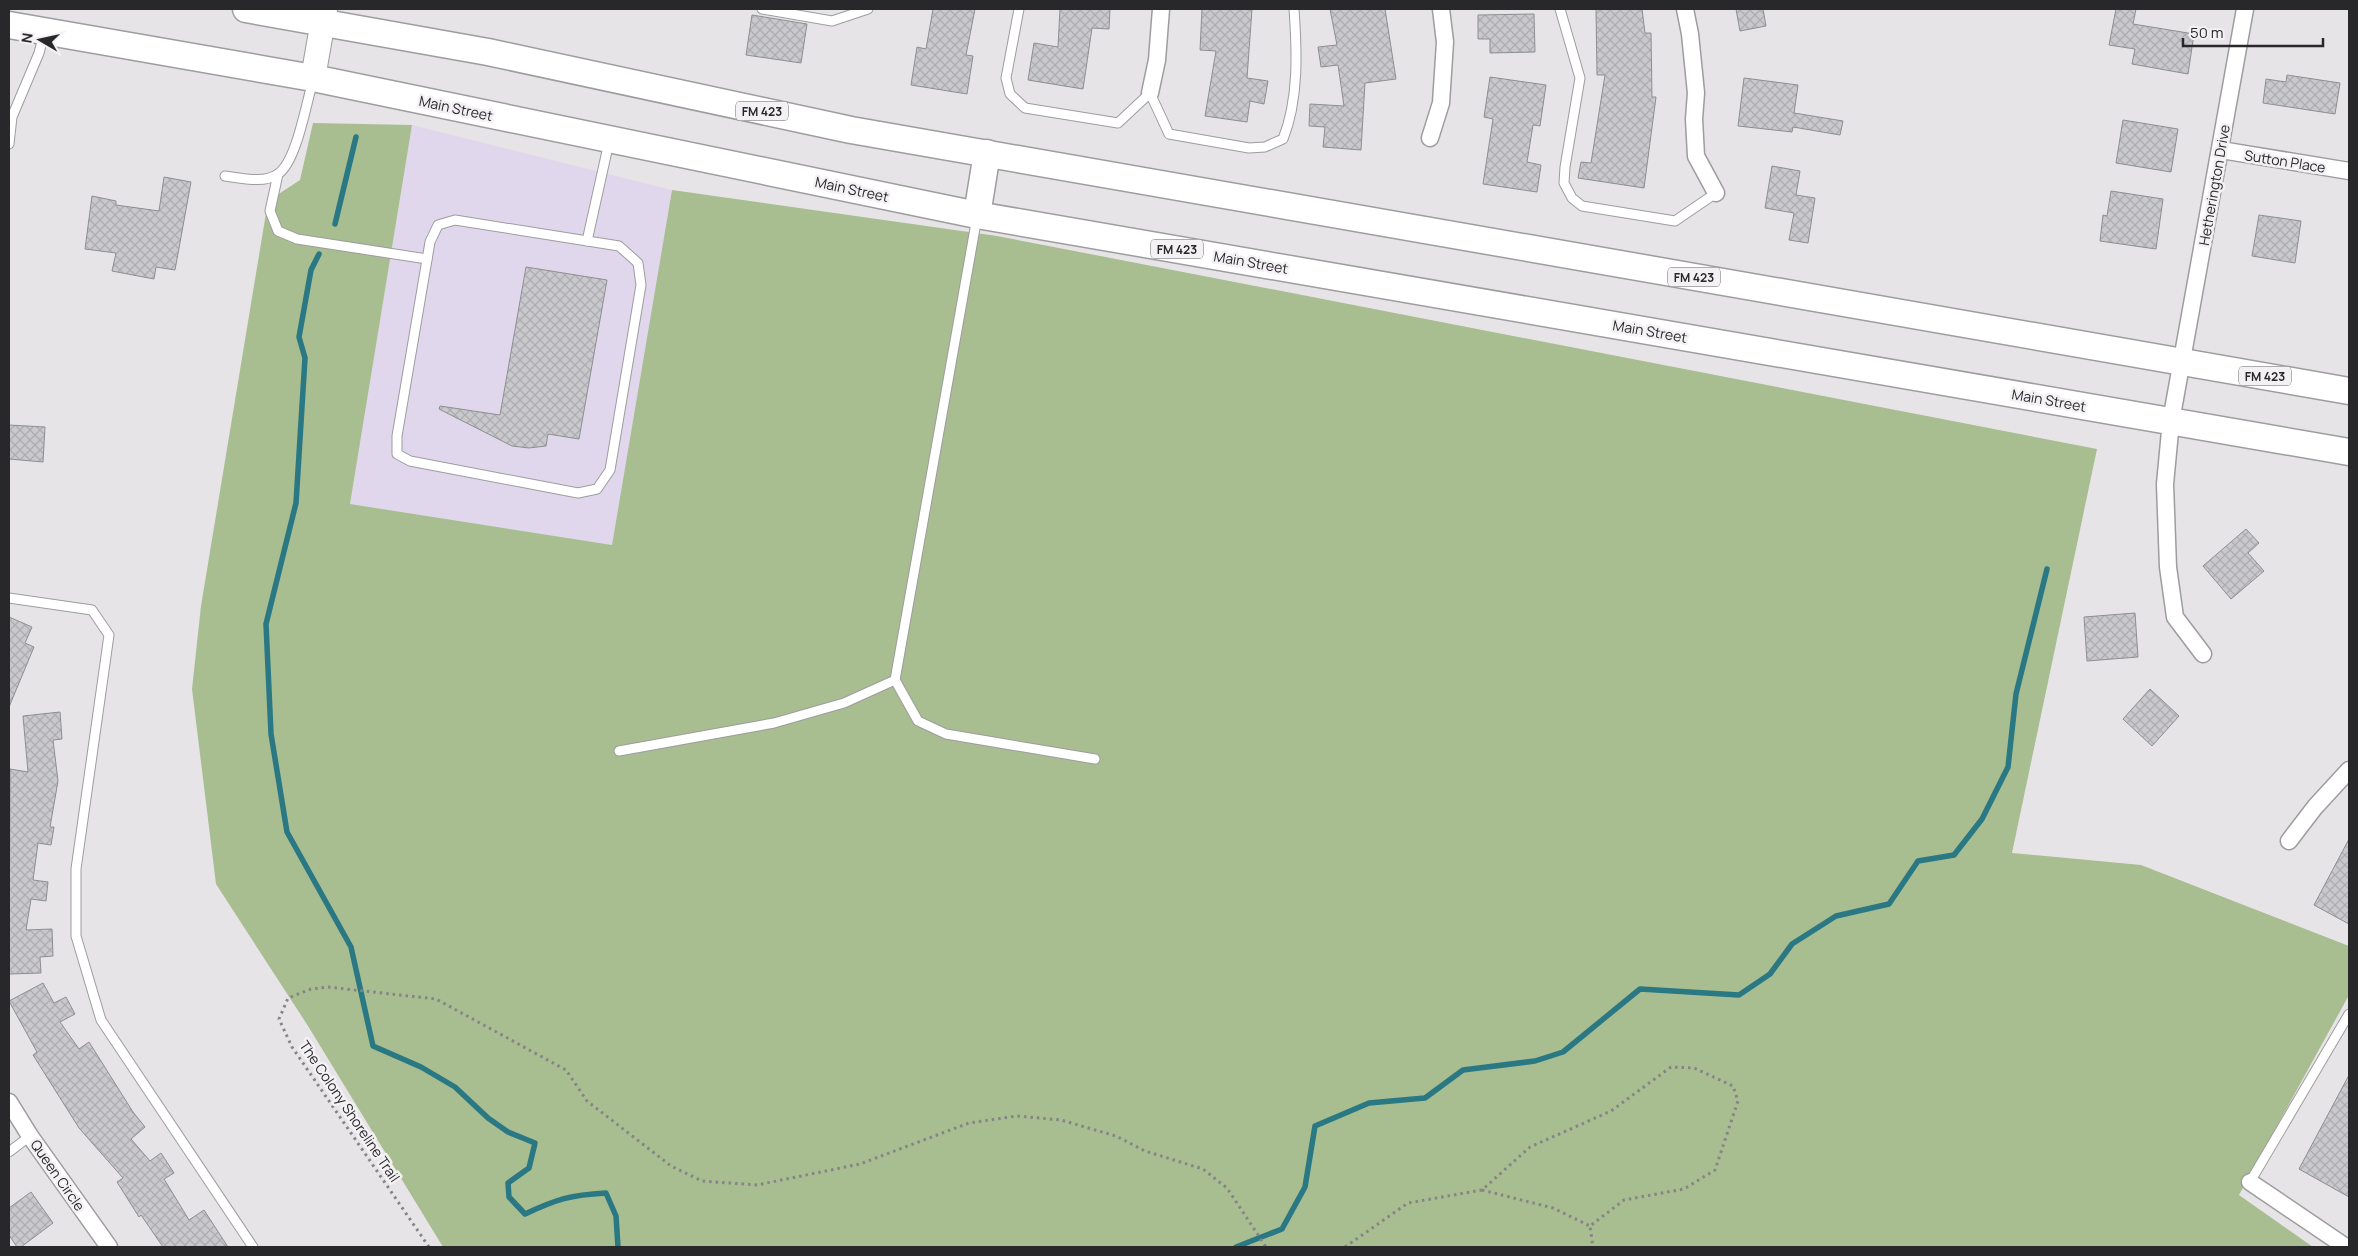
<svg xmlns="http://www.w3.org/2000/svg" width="2358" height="1256" viewBox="0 0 2358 1256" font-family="Manrope,sans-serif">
<defs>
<pattern id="building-cross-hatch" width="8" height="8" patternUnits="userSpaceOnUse" patternTransform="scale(1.25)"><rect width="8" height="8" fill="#c9c9cd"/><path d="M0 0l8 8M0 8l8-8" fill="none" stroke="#adadb0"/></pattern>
</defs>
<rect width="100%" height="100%" fill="#e7e4e8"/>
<!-- commercial -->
<polygon fill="#e0d7ec" points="412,125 672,190 612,545 350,504"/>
<!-- green -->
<polygon fill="#a8bd90" points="313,123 412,125 350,504 612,545 672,190 997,236 2097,449 2012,853 2141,865 2349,946 2349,995 2239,1195 2313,1247 443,1247 308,1026 216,884 192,689 201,606 268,201 300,180"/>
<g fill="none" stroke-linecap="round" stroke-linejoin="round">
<!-- stream -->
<g stroke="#297884" stroke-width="5.5">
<polyline points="335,224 356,137"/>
<path d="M319,254L311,270L299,337L305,358L296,503L266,624L271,734L287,832L351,947L373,1046L421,1067L455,1087L488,1118L508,1132L535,1143L529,1168L508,1183L509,1197L525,1214C557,1199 570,1195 606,1193L616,1216L618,1247"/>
<polyline points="1236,1247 1282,1229 1305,1187 1315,1126 1369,1103 1425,1098 1463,1070 1535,1061 1563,1052 1640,989 1739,995 1770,974 1792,944 1836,916 1889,904 1918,861 1954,855 1982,819 2008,767 2016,694 2047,569"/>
</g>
</g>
<!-- building -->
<g fill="url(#building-cross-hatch)" stroke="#8e8e92">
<polygon points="933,9 975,9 966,55 973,56 967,94 911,85 917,47 926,49"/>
<polygon points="1060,9 1110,9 1109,29 1092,28 1083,89 1028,80 1034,43 1058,47"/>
<polygon points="1202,9 1252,9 1247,78 1268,81 1264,104 1250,101 1247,122 1205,116 1216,51 1200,50"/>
<polygon points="1330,9 1385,9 1396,79 1365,83 1361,150 1323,147 1325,127 1309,126 1310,104 1344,106 1338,65 1321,67 1318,47 1337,45"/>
<polygon points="1596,9 1642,9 1645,33 1651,33 1652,97 1656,97 1644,188 1578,178 1581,162 1591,163 1605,75 1597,75"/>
<polygon points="1736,9 1763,9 1766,26 1740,31"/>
<polygon points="2116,9 2136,9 2133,24 2194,34 2188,74 2132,64 2135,49 2109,45"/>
<polygon points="1534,14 1535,52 1490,53 1490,39 1478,39 1478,15"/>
<polygon points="752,15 807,24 801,63 746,55"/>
<polygon points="2287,75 2340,83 2335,114 2263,103 2266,79 2286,82"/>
<polygon points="1490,77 1546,85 1540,126 1533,125 1527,162 1541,165 1537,192 1483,184 1493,119 1484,117"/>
<polygon points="1744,78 1798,85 1794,113 1843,121 1840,135 1793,127 1792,132 1738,126"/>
<polygon points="2123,120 2178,129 2171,172 2116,163"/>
<polygon points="1772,166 1800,171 1796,195 1815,198 1808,243 1789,240 1794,213 1765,208"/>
<polygon points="164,177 191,182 175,270 156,267 154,279 112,271 116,253 85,249 92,196 116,201 116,205 159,211"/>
<polygon points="2111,191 2163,199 2156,249 2100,241 2103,215 2107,216"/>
<polygon points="2259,215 2301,221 2295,263 2252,256"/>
<polygon points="526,267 607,280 579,439 548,434 546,446 529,448 512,446 439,409 440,406 500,415"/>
<polygon points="9,425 45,427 43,462 9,459"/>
<polygon points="2246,529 2259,543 2248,553 2264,571 2231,599 2203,566"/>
<polygon points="2135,613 2138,657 2087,661 2084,617"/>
<polygon points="9,617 32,627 25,643 34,647 9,707"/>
<polygon points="2150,689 2179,716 2152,746 2123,719"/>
<polygon points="60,712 62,739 53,740 58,781 50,827 54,827 51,845 38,843 33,880 48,882 46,901 31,899 26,930 52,929 53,956 40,957 41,973 9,974 10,769 28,772 23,716"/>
<polygon points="2349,839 2349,924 2314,905"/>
<polygon points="43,983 54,1003 66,997 75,1014 60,1022 79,1049 89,1042 133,1112 145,1127 131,1139 150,1161 161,1153 174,1173 164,1179 189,1220 204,1210 228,1247 163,1247 141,1215 139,1217 117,1182 123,1178 79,1128 33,1055 37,1052 9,1001"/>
<polygon points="2349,1075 2349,1197 2299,1169"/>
<polygon points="31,1192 53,1223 21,1247 17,1247 9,1235 9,1208"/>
</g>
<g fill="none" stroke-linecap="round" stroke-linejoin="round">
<!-- lane casing -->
<g stroke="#9e9c9f" stroke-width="11">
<g id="lane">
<polyline points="762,9 832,21 868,9"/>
<path d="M1019,9L1006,78L1010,94L1025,108L1118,123L1150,93L1169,134L1249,148L1265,147L1283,139C1299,99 1297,51 1294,9"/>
<polyline points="1560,9 1580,78 1565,167 1564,183 1572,198 1582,206 1675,221 1716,193"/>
<polyline points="9,144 12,117 39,53 44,34"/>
<polyline points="278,174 270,211 278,231 297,239 427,259"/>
<path d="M225,176C241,178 264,184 278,174C297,161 306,103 313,81"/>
<polygon points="455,220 619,246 638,263 641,285 610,470 597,489 578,493 410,461 397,454 397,436 430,242 438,225"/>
<polyline points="587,241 609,142"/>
<polyline points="9,598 92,610 109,635 76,869 76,936 101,1020 253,1247"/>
<polyline points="895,680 918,721 946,734 1095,759"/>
<polyline points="619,751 774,723 844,703 895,680 977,217"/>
<polyline points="9,1152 30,1136"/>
<polyline points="2250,1182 2349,1014"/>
</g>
</g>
<!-- street casing -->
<g stroke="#9e9c9f" stroke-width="19">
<g id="street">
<polyline points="1685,9 1690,34 1696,93 1694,119 1696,156 1716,193"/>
<polyline points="1150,93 1157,60 1161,9"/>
<polyline points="1430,138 1441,103 1445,42 1441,9"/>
<polyline points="2221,150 2349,171"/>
<polyline points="2203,654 2175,617 2168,567 2165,484 2171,421 2245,9"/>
<polyline points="2289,841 2315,807 2349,770"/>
<polyline points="9,1102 30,1136 109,1247"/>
<polyline points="2250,1182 2346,1247"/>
</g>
</g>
<!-- secondary casing -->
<g stroke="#9e9c9f" stroke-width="26">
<polyline id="secondary" points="313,78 325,9"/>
</g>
<!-- primary casing -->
<g stroke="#9e9c9f" stroke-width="29">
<g id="primary">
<polyline points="246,9 488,52 851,130 2349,391"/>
<polyline points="9,25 313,78 977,215 2349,452"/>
<polyline points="977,215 987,153"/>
</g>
</g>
<!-- path -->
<g stroke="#868487" stroke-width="3" stroke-dasharray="2.5 4" stroke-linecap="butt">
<polyline points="1482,1190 1553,1208 1590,1226"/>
<polyline points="429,1247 292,1047 279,1019 288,998 311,989 328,987 436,999 566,1070 587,1101 671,1166 702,1181 757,1185 860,1164 969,1123 1017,1116 1061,1120 1116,1136 1145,1151 1203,1169 1227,1188 1266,1247"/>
<polyline points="1345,1247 1408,1203 1482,1190 1530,1147 1611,1111 1671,1067 1694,1068 1733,1086 1738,1101 1715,1170 1684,1189 1624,1200 1590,1226 1593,1247"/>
</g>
<!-- lane -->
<use href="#lane" stroke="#fff" stroke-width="9"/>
<!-- street -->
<use href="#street" stroke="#fff" stroke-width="16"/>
<!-- secondary -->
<use href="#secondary" stroke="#fff" stroke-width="24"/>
<!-- primary -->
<use href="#primary" stroke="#fff" stroke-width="26"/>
</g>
<g text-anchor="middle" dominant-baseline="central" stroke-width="5" stroke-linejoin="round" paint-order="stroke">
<!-- shield labels -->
<g fill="#f4f1f5" stroke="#656466" stroke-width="1">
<rect x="736" y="101.5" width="52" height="19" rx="4"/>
<rect x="1151" y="239.5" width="52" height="19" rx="4"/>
<rect x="1668" y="267.5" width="52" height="19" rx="4"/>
<rect x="2239" y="366.5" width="52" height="19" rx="4"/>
</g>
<g font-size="12" font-weight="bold" fill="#282729">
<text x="762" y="111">FM 423</text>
<text x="1177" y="249">FM 423</text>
<text x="1694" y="277">FM 423</text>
<text x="2265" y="376">FM 423</text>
</g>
<!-- street labels -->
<g font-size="14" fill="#282729" stroke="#f4f1f5">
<text transform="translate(456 108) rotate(12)">Main Street</text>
<text transform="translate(2285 161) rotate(9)">Sutton Place</text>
<text transform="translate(2214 185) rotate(-80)">Hetherington Drive</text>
<text transform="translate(852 189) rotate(12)">Main Street</text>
<text transform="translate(1251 262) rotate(10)">Main Street</text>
<text transform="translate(1650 331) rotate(10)">Main Street</text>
<text transform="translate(2049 400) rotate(10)">Main Street</text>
<text transform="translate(350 1111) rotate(56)">The Colony Shoreline Trail</text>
<text transform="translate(58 1175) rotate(55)">Queen Circle</text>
</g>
</g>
<!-- border -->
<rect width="2358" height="1256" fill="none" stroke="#282729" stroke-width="20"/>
<!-- north arrow -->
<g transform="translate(40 40) rotate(279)" stroke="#f4f1f5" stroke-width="4" paint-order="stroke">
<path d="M0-4L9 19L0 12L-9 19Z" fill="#282729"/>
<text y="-8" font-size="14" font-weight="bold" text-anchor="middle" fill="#282729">N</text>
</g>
<!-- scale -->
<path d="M2183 38v8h140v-8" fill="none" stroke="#282729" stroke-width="2.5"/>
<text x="2190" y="38" font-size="15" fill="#282729" stroke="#f4f1f5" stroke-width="4" paint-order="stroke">50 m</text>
</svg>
